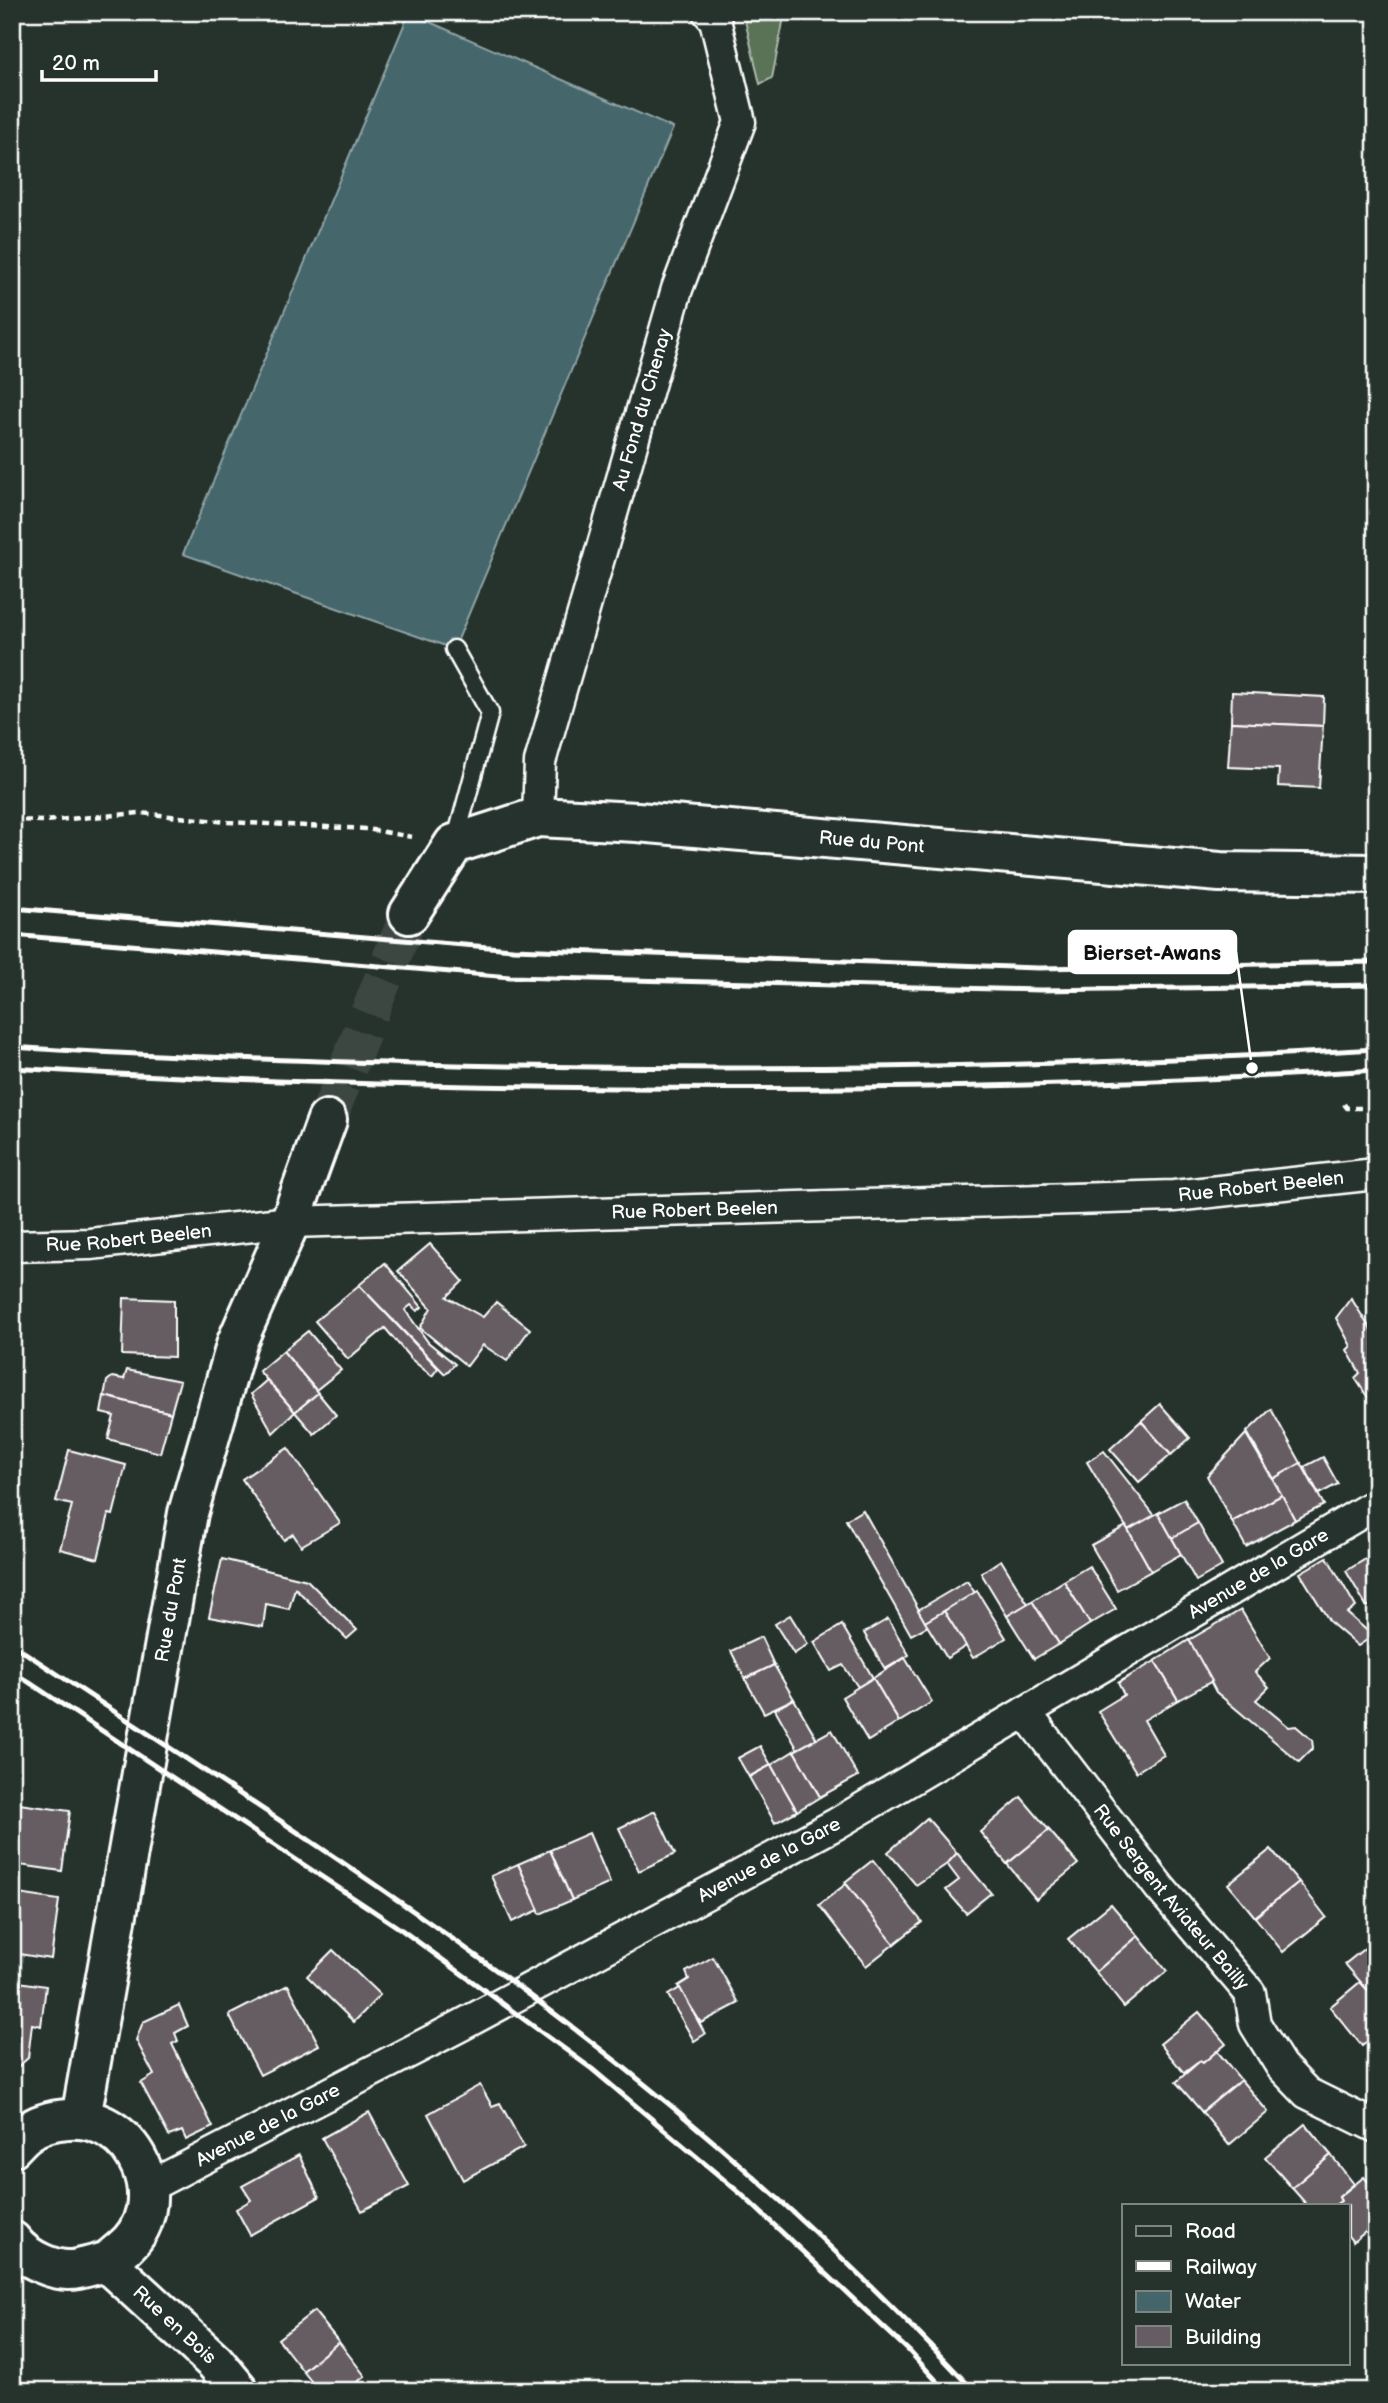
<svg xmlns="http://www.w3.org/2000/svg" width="1388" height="2403" viewBox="0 0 1388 2403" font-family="'Balsamiq Sans',sans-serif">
<rect width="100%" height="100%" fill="#26332d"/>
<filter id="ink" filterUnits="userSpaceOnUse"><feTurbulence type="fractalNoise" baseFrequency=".0143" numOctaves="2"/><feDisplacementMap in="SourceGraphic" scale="14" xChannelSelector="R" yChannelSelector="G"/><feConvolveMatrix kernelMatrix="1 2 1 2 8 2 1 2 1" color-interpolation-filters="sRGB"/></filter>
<g filter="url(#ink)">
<!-- green -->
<polygon fill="#5a7257" stroke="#acb8ab" stroke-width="2" points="743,12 785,12 772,78 760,84"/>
<!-- water -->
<polygon fill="#44666b" stroke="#8fa3a6" stroke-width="2" points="409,13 673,128 454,649 183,554"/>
<!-- building -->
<g fill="#665d64" stroke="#fff" stroke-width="2">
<polygon points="1232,692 1324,697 1323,726 1231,722"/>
<polygon points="1231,722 1323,726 1319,788 1278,786 1279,769 1228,767"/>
<polygon points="430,1244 463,1281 447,1297 483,1317 496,1302 530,1329 507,1361 483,1345 467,1366 420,1328 431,1308 398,1271"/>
<polygon points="385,1263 422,1307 417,1311 411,1305 405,1310 428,1342 455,1364 445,1374 359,1285"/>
<polygon points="359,1285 438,1368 432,1376 411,1359 385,1328 348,1359 315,1321"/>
<polygon points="124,1298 174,1300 174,1357 122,1355"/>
<polygon points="1351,1298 1376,1338 1376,1410 1355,1378 1360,1373 1347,1350 1351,1346 1336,1318"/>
<polygon points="308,1331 341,1370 316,1390 283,1351"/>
<polygon points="283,1351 318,1393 295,1412 259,1371"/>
<polygon points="127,1370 180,1381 171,1413 104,1396 107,1381 112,1377 124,1379"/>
<polygon points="267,1380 295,1412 273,1433 251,1394"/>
<polygon points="318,1393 336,1415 314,1434 295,1412"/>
<polygon points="104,1396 171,1413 160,1453 108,1439 114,1416 101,1413"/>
<polygon points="1160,1404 1190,1438 1171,1455 1141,1421"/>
<polygon points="1271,1409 1301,1463 1273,1479 1247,1432"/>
<polygon points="1141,1421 1171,1455 1139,1482 1110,1449"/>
<polygon points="1246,1434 1282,1495 1232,1522 1207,1476"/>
<polygon points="288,1448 340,1523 301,1546 293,1534 284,1540 242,1479"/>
<polygon points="69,1450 126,1465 113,1515 109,1514 98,1559 60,1549 72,1505 56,1501"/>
<polygon points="1104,1451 1155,1516 1128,1530 1087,1462"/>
<polygon points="1323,1457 1338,1484 1319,1494 1304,1467"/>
<polygon points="1301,1463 1324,1505 1295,1520 1273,1479"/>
<polygon points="1282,1495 1295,1520 1246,1547 1232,1522"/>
<polygon points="1184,1499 1198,1523 1172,1538 1158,1513"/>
<polygon points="863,1510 928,1626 911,1635 846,1520"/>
<polygon points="1158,1513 1181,1554 1151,1571 1128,1530"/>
<polygon points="1198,1523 1222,1566 1196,1581 1172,1538"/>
<polygon points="1126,1526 1151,1571 1117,1590 1091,1545"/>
<polygon points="1374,1554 1376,1558 1376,1601 1367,1607 1346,1571"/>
<polygon points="1327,1557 1356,1607 1347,1613 1373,1636 1358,1646 1330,1622 1300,1573"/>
<polygon points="222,1559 307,1580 357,1630 347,1639 295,1588 289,1609 266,1604 263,1627 209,1617"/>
<polygon points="1001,1560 1028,1604 1007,1616 981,1573"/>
<polygon points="1089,1566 1116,1609 1090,1624 1064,1581"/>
<polygon points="967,1581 975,1593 925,1622 918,1610"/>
<polygon points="1064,1581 1090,1624 1059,1644 1032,1601"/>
<polygon points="977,1591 1006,1638 973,1658 944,1611"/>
<polygon points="1032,1601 1059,1644 1034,1659 1007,1616"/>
<polygon points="1241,1610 1270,1658 1255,1672 1269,1687 1256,1700 1289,1727 1296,1726 1312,1740 1313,1748 1299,1762 1216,1692 1189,1640"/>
<polygon points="944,1611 966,1646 947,1658 925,1622"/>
<polygon points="790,1615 808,1644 794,1654 775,1624"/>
<polygon points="888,1619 909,1655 885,1669 864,1633"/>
<polygon points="842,1625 873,1678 858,1687 843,1665 831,1671 814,1642"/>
<polygon points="761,1637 774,1665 745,1679 731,1651"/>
<polygon points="1189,1640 1212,1681 1178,1700 1155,1661"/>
<polygon points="905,1658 932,1702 899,1722 873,1678"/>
<polygon points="1155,1661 1178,1700 1144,1720 1164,1755 1136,1772 1098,1711 1124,1695 1118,1683"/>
<polygon points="774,1665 794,1699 764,1713 745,1679"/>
<polygon points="873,1678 899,1722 868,1741 842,1697"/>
<polygon points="794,1699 817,1739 798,1750 775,1709"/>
<polygon points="832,1730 858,1776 820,1797 794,1751"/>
<polygon points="760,1746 771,1765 749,1777 738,1758"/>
<polygon points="794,1751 820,1797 797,1811 771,1765"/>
<polygon points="771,1765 797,1811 775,1823 749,1777"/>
<polygon points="1021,1797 1049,1830 1007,1864 980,1832"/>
<polygon points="12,1803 70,1811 62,1871 12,1864"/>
<polygon points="655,1811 675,1854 639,1871 619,1828"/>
<polygon points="927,1818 957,1853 947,1864 916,1885 888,1852"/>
<polygon points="1049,1830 1078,1864 1036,1899 1007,1864"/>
<polygon points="589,1833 610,1883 572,1900 550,1850"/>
<polygon points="1271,1849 1299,1882 1255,1917 1228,1884"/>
<polygon points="550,1850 572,1900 540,1914 518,1864"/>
<polygon points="957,1853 991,1893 966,1913 946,1890 959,1880 947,1864"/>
<polygon points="873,1860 922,1922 894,1944 845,1882"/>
<polygon points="518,1864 539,1910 512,1922 491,1876"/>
<polygon points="1299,1882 1326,1917 1283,1952 1255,1917"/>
<polygon points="846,1884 894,1944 866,1966 819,1905"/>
<polygon points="12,1893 59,1900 51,1959 12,1953"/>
<polygon points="1111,1904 1138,1936 1096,1972 1068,1939"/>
<polygon points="1138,1936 1167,1971 1124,2007 1096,1972"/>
<polygon points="1376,1939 1376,1995 1372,1990 1370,1993 1345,1964"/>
<polygon points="333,1950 380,1995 354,2022 307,1976"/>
<polygon points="713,1957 739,2003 701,2023 678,1986 689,1979 686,1972"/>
<polygon points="12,1981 46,1986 41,2026 32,2024 28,2058 12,2072"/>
<polygon points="1360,1982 1370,1993 1372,1990 1376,1995 1376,2034 1362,2046 1330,2007"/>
<polygon points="288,1985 319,2045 260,2075 229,2015"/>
<polygon points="680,1988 705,2034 694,2041 668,1995"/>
<polygon points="179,2005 188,2026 175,2033 178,2041 172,2044 213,2127 186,2140 182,2131 169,2136 141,2083 154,2075 136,2040 143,2022"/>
<polygon points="1199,2012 1226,2044 1203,2063 1200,2061 1184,2073 1160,2044"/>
<polygon points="1217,2051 1241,2080 1202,2112 1176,2082 1200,2061 1203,2063"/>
<polygon points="1241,2080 1268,2112 1229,2145 1202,2112"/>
<polygon points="480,2085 492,2106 500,2103 524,2147 463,2180 428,2114"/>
<polygon points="369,2112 409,2186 362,2211 322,2138"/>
<polygon points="1305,2124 1331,2155 1292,2188 1265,2157"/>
<polygon points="299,2155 319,2197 250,2235 236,2209 251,2200 242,2186"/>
<polygon points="1331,2155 1354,2184 1339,2197 1341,2201 1335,2205 1307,2205 1292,2188"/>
<polygon points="1364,2177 1376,2191 1376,2223 1353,2242 1348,2236 1348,2205 1335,2205 1341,2201 1339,2197"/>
<polygon points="314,2311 339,2342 303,2371 278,2339"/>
<polygon points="339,2342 365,2376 346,2391 319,2391 303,2371"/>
<polygon points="12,2378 20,2380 18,2385 42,2391 12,2391"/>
</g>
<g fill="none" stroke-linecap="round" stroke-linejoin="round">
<!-- secondary-tunnel -->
<polyline stroke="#3c4742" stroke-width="38" stroke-dasharray="38 19" stroke-linecap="butt" points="327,1120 409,914"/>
<!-- lane casing -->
<g stroke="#fff" stroke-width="21">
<polyline id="lane" points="454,649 490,713 455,842"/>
</g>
<!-- street casing -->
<g stroke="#fff" stroke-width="35">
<g id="street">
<path id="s1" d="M538,817L540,762L677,289L740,122L715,20L708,12"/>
<path id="s2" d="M12,1246L90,1244L290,1222L1174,1196L1376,1174"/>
<path id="s3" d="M1025,1712L1160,1888L1250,1993L1255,2024L1281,2066L1307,2093L1376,2127"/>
<path id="s4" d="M148,2187L458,2027L836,1824L1376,1504"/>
</g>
</g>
<!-- secondary casing -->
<g stroke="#fff" stroke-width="44">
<g id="secondary">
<path id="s5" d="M409,914L454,844L538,817L637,822L1220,872L1376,874"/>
<path id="s6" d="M81,2118L188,1513L237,1342L290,1222L327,1120"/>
<path d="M12,2147C17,2142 22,2136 28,2132C40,2123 53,2120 68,2119C137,2114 176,2207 121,2250C116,2254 110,2260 104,2262C96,2265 87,2267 78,2269C57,2274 25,2259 12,2241"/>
<path id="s7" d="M106,2262L215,2362L239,2391"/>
</g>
</g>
<!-- path -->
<g stroke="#fff" stroke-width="4.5" stroke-dasharray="7 5" stroke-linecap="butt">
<polyline points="12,820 44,821 140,813 228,822 367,829 412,837"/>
<polyline points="1344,1104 1347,1108 1376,1108"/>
</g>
<!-- lane -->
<use href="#lane" stroke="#26332d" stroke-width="16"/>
<!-- street -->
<use href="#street" stroke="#26332d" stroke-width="30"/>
<!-- secondary -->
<use href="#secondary" stroke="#26332d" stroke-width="38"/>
<!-- rail -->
<g stroke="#fff" stroke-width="5">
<polyline points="12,908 513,949 1039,968 1376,962"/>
<polyline points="12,935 510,977 1041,990 1376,985"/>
<path d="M12,1047C147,1056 282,1060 416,1064C736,1072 1057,1068 1376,1049"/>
<path d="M12,1068C213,1081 414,1086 615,1088C869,1090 1123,1086 1376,1070"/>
<path d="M12,1644C194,1765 381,1882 555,2014C705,2127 846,2255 974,2391"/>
<polyline points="12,1671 399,1928 592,2069 741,2194 909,2351 946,2391"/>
</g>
</g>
</g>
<g text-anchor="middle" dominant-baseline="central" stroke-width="6" stroke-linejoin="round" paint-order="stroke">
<!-- street labels -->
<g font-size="19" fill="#fff" stroke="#26332d">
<text stroke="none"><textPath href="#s1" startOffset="422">Au Fond du Chenay</textPath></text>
<text stroke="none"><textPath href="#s5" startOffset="506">Rue du Pont</textPath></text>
<text stroke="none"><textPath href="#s2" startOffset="1251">Rue Robert Beelen</textPath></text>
<text stroke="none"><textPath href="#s2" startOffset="684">Rue Robert Beelen</textPath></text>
<text stroke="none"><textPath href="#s2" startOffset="117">Rue Robert Beelen</textPath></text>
<text stroke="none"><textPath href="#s4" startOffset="1269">Avenue de la Gare</textPath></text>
<text stroke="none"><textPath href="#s6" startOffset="516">Rue du Pont</textPath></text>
<text stroke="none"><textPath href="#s4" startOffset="702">Avenue de la Gare</textPath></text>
<text stroke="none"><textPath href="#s3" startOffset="236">Rue Sergent Aviateur Bailly</textPath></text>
<text stroke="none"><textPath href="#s4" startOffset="135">Avenue de la Gare</textPath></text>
<text stroke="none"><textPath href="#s7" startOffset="93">Rue en Bois</textPath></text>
</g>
</g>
<!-- callouts -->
<path fill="none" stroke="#fff" stroke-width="2.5" d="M1252 1068L1236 952"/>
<circle fill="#fff" stroke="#26332d" stroke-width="2.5" cx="1252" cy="1068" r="7"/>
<rect fill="#fff" stroke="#fff" stroke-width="2.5" x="1069" y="931" width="167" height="42" rx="7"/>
<g font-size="21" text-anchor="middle" font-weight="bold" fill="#111">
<text x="1152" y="960">Bierset-Awans</text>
</g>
<!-- margin -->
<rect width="1388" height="2403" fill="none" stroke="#26332d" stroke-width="42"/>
<rect x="21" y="21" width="1346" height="2361" fill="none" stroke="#fff" stroke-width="2.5" filter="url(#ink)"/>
<!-- legend -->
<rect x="1122" y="2204" width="228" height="161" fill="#26332d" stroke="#7d8581" stroke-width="2"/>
<rect x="1136" y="2226" width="35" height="10" fill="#26332d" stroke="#7d8581" stroke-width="2"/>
<text x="1185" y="2238" font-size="21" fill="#ffffff">Road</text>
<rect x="1136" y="2261" width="35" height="10" fill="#ffffff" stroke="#7d8581" stroke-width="2"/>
<text x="1185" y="2274" font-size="21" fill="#ffffff">Railway</text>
<rect x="1136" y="2291" width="35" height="21" fill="#44666b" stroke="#7d8581" stroke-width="2"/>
<text x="1185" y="2308" font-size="21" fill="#ffffff">Water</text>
<rect x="1136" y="2326" width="35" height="21" fill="#665d64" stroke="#7d8581" stroke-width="2"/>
<text x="1185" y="2344" font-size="21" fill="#ffffff">Building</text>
<!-- scale -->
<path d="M42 70v10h114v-10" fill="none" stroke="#ffffff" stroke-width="3.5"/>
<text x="52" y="70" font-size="21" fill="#ffffff" stroke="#26332d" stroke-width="5" paint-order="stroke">20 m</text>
</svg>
